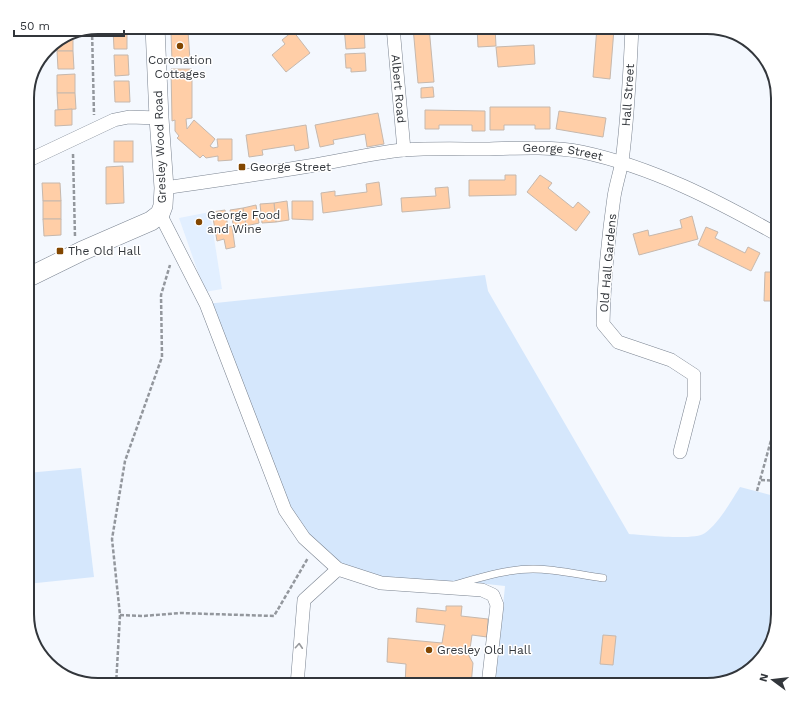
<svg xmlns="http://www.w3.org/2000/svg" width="805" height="712" viewBox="0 0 805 712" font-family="'Work Sans',sans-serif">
<rect width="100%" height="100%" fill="#f4f8fe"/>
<!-- built -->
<polygon fill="#e2efff" points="210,212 222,289 205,292 179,218"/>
<!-- green -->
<g fill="#d5e7fc">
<path d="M485,275L488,291L629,534C644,535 695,541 705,533C719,523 731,501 740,487L778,497V618L757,664L734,679L707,685H495L505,586L477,583H381L338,569L304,538L206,304Z"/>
<polygon points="81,468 94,577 27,584 27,473"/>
</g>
<!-- building -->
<g fill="#ffcea7" stroke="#c6b8ad">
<polygon points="344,27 364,27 365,48 346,49"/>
<polygon points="413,27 429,27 434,82 418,83"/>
<polygon points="477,27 495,27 496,46 478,47"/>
<polygon points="597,27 614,29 610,79 593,77"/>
<polygon points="127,28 127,49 114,49 113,29"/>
<polygon points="188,31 190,60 172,61 171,32"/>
<polygon points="293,31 310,53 286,72 272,55 285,44 282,40"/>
<polygon points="73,37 73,51 57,51 57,43"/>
<polygon points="534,45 535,64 498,67 496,47"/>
<polygon points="57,51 73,51 74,69 58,69"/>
<polygon points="365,53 366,71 351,72 351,68 346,68 345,54"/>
<polygon points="114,55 128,55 129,75 115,76"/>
<polygon points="171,69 192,69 192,118 186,119 187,129 194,120 215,139 210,146 213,148 218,147 217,139 232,139 232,160 218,161 218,156 206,158 203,155 200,158 177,138 179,136 175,131 175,120 172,121"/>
<polygon points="75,74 75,93 57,93 57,75"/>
<polygon points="114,81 129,81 130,102 115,102"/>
<polygon points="433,87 434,97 421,98 421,88"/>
<polygon points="57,93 75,93 76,109 58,110"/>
<polygon points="490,107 550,107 550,129 535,129 535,125 504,125 504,130 490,130"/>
<polygon points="72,109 72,125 55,126 55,110"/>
<polygon points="425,110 485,111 485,131 472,131 472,125 439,125 439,129 425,129"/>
<polygon points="559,111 606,118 603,137 556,129"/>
<polygon points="378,113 384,144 367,147 365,134 333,140 334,144 320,147 315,125"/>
<polygon points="306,125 309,148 295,151 294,145 262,150 263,155 249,157 246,135"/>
<rect x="114" y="141" width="19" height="21"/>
<polygon points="123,166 124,203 106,204 106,167"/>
<polygon points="505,175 516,175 516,195 469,196 469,180 505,180"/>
<polygon points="540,175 552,183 548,188 573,208 578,202 590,212 576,231 527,192"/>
<polygon points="379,182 382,205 323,213 321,193 335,191 335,196 367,192 366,184"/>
<polygon points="42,183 60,183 61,201 43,201"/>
<polygon points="448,187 450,208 402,212 401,198 436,196 435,188"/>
<rect x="43" y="201" width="18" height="18"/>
<polygon points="287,201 289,220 276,222 274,203"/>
<polygon points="292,201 313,201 313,220 292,219"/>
<polygon points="274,203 276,222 262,223 260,204"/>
<polygon points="256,205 259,223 246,226 243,208"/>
<polygon points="243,208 246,226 234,228 230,210"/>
<polygon points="225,210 228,227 232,226 235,247 226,249 224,239 217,241 212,212"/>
<polygon points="692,216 698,239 639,255 633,234 648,230 649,236 682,228 680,220"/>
<polygon points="43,219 61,219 61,235 44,236"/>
<polygon points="706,227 718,232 715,238 745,253 748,247 760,253 751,271 698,245"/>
<polygon points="765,272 776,272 774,301 764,301"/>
<polygon points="776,272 778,272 778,301 774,301"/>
<polygon points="446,606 462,606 461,616 488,619 487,637 472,635 469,656 473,663 471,685 405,685 406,664 387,662 388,638 442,643 445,625 416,622 417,608 446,611"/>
<polygon points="603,635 616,636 613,665 600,664"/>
</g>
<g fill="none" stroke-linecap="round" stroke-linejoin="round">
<!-- lane casing -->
<g stroke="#7a8390" stroke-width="8">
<path id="lane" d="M454,585C479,578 506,569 533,569C556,569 580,575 603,578"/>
</g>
<!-- street casing -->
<g stroke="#7a8390" stroke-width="14">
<g id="street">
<path id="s1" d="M393,27L404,150"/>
<path d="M632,27C630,72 628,117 622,161C620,173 616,184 614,197C608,239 604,281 603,324L618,342L671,360L694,375V397L680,452"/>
<polyline points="28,91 28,161"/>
<polyline points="27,161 114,120 129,117 159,118"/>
<path id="s2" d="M164,188C212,181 261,174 309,166C340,161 372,153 403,150C431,148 459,149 486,149C516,148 553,146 582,152C652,167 716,200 778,235"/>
<polyline points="160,214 206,304 285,510 304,538 338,569 381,583 482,590 493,595 497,605 488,685"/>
<polyline points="297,685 304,600 338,569"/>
</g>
</g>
<!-- secondary casing -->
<g stroke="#7a8390" stroke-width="20">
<polyline id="secondary" points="27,278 82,251 151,221 160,214 163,206 164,188 159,118 155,27"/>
</g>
<!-- path -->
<g stroke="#93979d" stroke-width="2.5" stroke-dasharray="4 2" stroke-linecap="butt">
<polyline points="92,30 94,115"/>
<polyline points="73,154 75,237"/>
<polyline points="761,480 778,481"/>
<polyline points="757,491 778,415"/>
<polyline points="120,615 143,616 180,613 274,616 308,558"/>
<polyline points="116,685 120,615 112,539 125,461 162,357 161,295 170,265"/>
</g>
<!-- lane -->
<use href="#lane" stroke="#fff" stroke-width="7"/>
<!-- street -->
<use href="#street" stroke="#fff" stroke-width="13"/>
<!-- secondary -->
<use href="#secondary" stroke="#fff" stroke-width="19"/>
</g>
<!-- one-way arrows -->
<defs><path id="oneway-chevron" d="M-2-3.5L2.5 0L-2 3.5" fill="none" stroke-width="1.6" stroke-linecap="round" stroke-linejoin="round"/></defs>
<use stroke="#989a9d" href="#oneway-chevron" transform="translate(299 646) rotate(-86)"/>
<!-- markers -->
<g fill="#824600" stroke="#fff" stroke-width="1.5">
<circle cx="180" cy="46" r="4"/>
<rect x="238" y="163" width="8" height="8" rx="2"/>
<circle cx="199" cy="222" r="4"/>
<rect x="56" y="247" width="8" height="8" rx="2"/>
<circle cx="429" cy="650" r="4"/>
</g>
<g text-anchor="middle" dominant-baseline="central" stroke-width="3" stroke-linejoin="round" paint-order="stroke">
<!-- poi labels -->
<g font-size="12" fill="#32363b" stroke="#fff" text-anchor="start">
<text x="180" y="60" text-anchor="middle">Coronation<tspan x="180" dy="14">Cottages</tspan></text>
<text x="250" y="167">George Street</text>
<text x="207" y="215">George Food<tspan x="207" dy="14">and Wine</tspan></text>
<text x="68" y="251">The Old Hall</text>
<text x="437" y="650">Gresley Old Hall</text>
</g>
<!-- street labels -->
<g font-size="12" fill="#32363b" stroke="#fff">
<text stroke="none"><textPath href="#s1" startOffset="62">Albert Road</textPath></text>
<text transform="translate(628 95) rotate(-86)">Hall Street</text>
<text transform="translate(160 147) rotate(-92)">Gresley Wood Road</text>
<text stroke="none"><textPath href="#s2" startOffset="402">George Street</textPath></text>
<text transform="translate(608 263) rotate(-85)">Old Hall Gardens</text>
</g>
</g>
<!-- crop -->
<path d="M0 0H805V712H0ZM98 34H707A64 64 0 0 1 771 98V614A64 64 0 0 1 707 678H98A64 64 0 0 1 34 614V98A64 64 0 0 1 98 34Z" fill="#fff" fill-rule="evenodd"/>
<path fill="none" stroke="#32363b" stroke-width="2" d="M98 34H707A64 64 0 0 1 771 98V614A64 64 0 0 1 707 678H98A64 64 0 0 1 34 614V98A64 64 0 0 1 98 34Z"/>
<!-- north arrow -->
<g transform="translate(773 680) rotate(285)" stroke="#ffffff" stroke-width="3" paint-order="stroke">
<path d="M0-3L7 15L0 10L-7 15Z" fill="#32363b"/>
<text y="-6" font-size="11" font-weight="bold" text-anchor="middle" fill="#32363b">N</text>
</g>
<!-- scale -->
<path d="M14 30v6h110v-6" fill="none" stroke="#32363b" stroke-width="2"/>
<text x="20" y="30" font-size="12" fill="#32363b" stroke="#ffffff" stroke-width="3" paint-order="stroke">50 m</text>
</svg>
